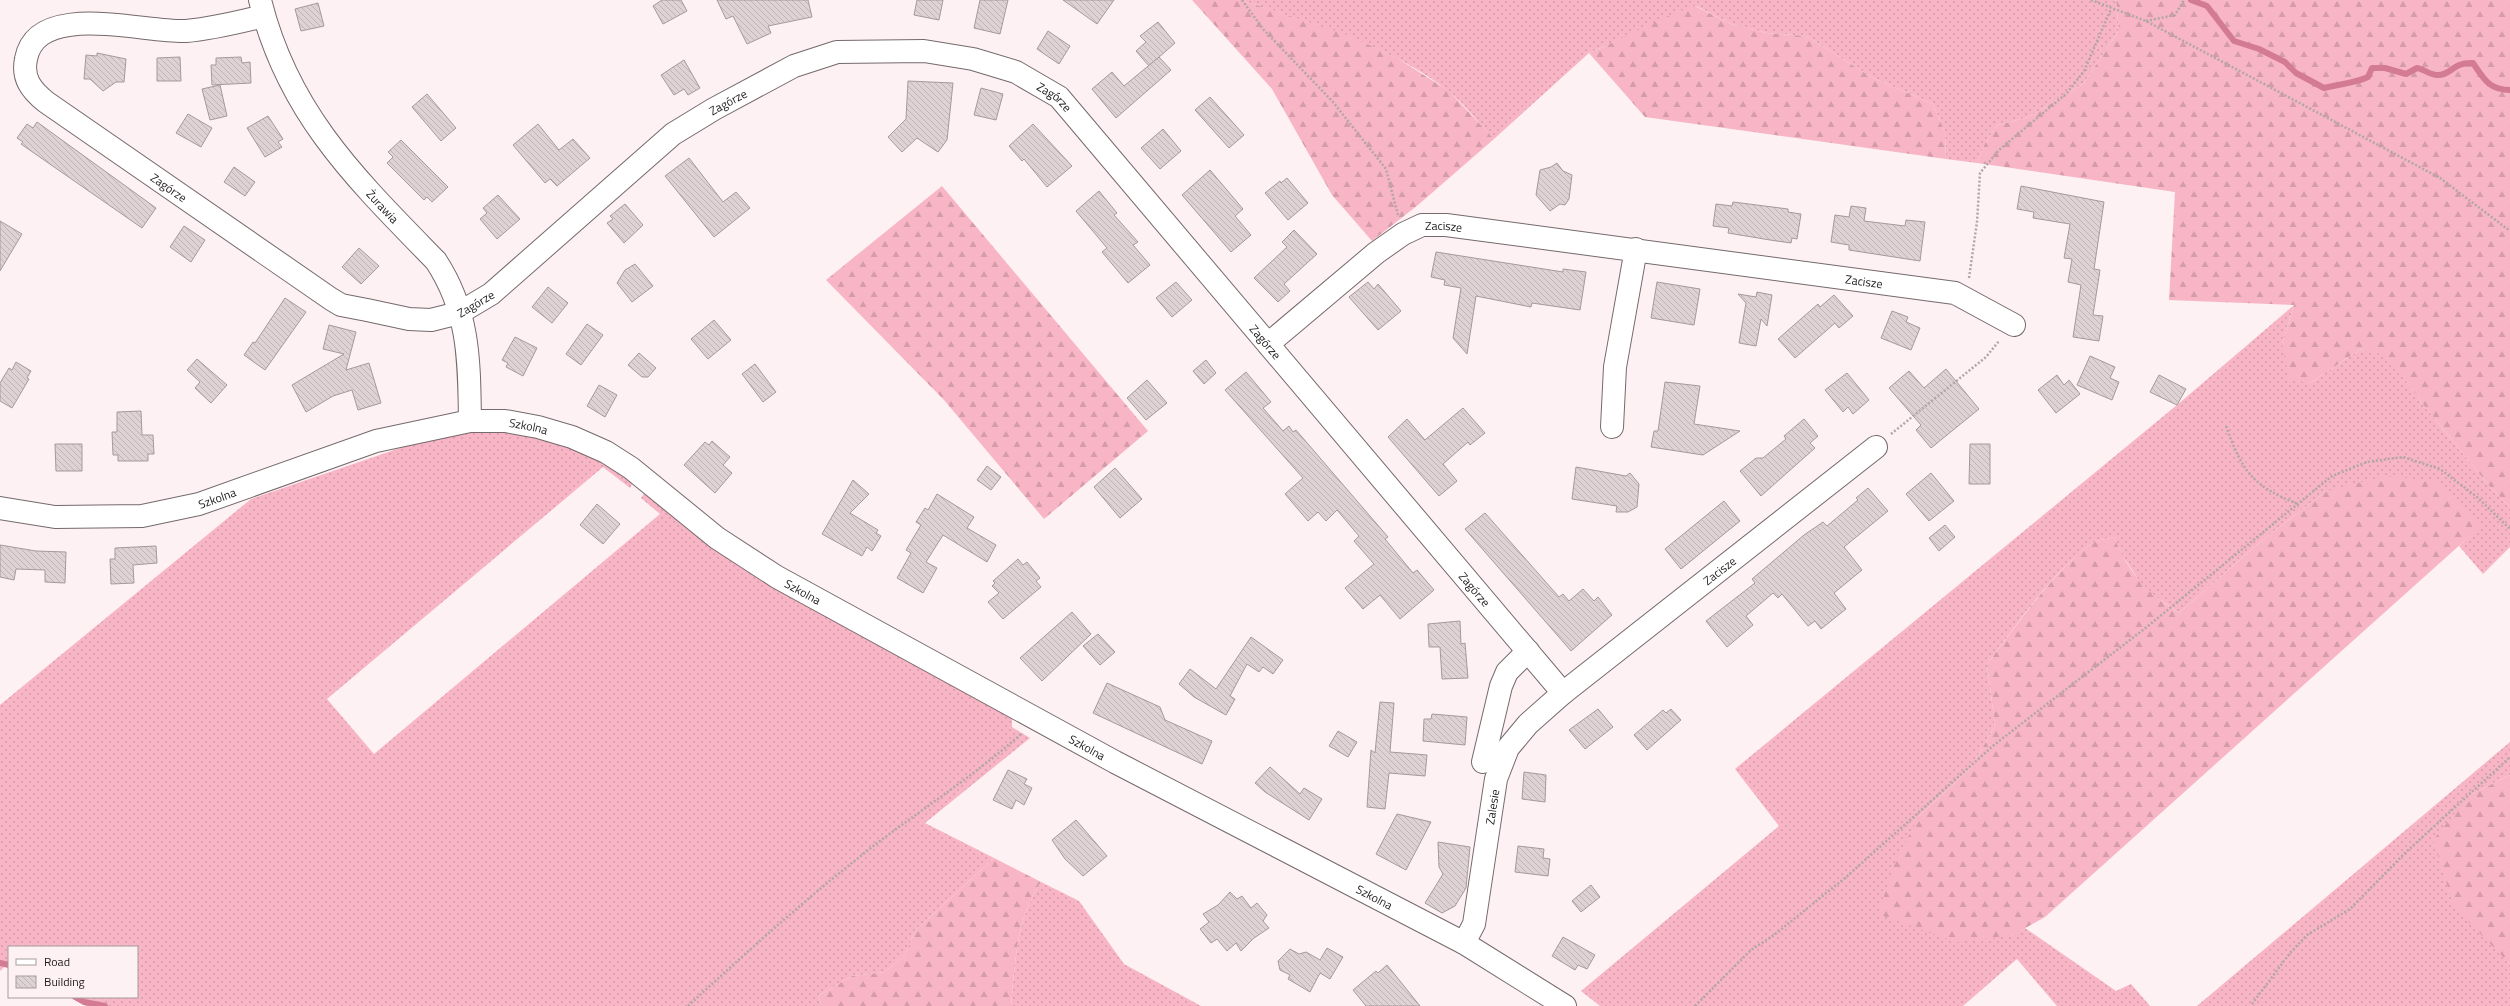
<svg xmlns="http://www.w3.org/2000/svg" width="2510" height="1006" viewBox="0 0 2510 1006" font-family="'Titillium Web',sans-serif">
<defs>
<pattern id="grass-dots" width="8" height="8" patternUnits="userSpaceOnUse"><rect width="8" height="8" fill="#f8b5c5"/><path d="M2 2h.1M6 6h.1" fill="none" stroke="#d49ba9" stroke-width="1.8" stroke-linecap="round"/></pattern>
<pattern id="forest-firs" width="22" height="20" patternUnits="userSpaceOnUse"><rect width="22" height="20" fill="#f8b5c5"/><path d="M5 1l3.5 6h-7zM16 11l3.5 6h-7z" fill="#d49ba9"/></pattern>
<pattern id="building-back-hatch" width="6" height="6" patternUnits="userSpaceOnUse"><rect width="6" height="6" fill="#dfd2d5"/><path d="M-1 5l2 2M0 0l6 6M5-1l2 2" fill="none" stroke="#bfb4b6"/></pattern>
</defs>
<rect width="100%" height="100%" fill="#fef1f3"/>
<!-- grass -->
<g fill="url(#grass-dots)">
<path d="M1241,0H2114L2116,1L2119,30L2084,83L2029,117L1997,125L1985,143L1977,163L1946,159L1945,132L1933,104L1873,78L1806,36L1767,33L1731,24L1696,6L1589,53L1494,139C1479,124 1465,104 1448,91C1387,43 1312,25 1241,0Z"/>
<path d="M2294,305L2282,344L2310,383L2361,349L2387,355L2422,403L2490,487L2510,507V547L2483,574L2459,546L2480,526L2327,491L2265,538L2179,613L2144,588L2122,555L2114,537C2107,539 2096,540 2091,544C2052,572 2016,626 1987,664L1995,726L1970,769L1919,816L2011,936L2025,928L2116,991L2131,984L2150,1006H2057L2017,959L1963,1006H1600L1581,991L1779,826L1735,769L2177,405Z"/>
<path d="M485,430C546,435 583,447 634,480L630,488L603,467L327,699L374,754L660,514L641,498L646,491L698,536L736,564L777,589L1012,718V727L1030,738L925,823L994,858L915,931L905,955L885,972L852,976L818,996L822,1006H87L69,997H137V947H9V968L5,966L0,971V705L251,499L403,447L454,433Z"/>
<polygon points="2510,742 2510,775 2470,795 2507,961 2510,964 2510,1006 2197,1006"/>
<path d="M1041,882L1079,901L1124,964L1201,1006H1011C1015,964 1016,918 1041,882Z"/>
</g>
<!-- forest -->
<g fill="url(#forest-firs)">
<polygon points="1192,0 1241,0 1348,35 1397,58 1449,91 1494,139 1418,205 1372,241 1332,195 1272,89"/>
<polygon points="2114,0 2510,0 2510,507 2490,487 2422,403 2387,356 2361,349 2310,383 2289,379 2282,344 2294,305 2169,300 2175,192 1977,163 1985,143 1997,125 2029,117 2084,83 2119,30 2116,1"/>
<path d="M1695,6L1731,24L1767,33L1806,36L1873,78L1933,104L1945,132L1946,159L1645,117L1589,53C1625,38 1658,18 1695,6Z"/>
<polygon points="942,186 1148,431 1044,519 944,400 826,280"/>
<path d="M2384,476L2436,481L2481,526L2045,917L2011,936L1956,942L1878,914L1894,865L1919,816L1970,769L1995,726L1987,664C2015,628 2054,570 2091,544C2096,540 2107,539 2114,537C2130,575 2145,590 2179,613L2265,538L2327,491Z"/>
<polygon points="2510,775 2510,964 2454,907 2433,840 2470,795"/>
<path d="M994,858L1041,882C1016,918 1015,964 1011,1006H822L818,996L852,976L885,972L905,955L915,931Z"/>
</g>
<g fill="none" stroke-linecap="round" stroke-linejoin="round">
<!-- stream -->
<g stroke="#d37b93" stroke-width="6">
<path d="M2191,0L2207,6L2234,41L2259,49L2285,62L2296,73L2324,88C2339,84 2356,83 2368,77L2372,68H2385L2406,74L2417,68C2424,69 2432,76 2438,75C2452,75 2452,62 2473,63C2484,79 2489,90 2510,90"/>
<polyline points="0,963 9,965"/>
<polyline points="75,997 84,1002 105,1006"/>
</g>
</g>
<!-- building -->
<g fill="url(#building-back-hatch)" stroke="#a4999b">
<polygon points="662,0 681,0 687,11 663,24 653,6"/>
<polygon points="717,0 808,0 812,17 768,26 771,33 747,44 733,16 726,19"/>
<polygon points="917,0 943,0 939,20 914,15"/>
<polygon points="980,0 1008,0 1000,34 974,28"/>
<polygon points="1063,0 1114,0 1097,24"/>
<polygon points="318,3 324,26 301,31 295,9"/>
<polygon points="1158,22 1175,43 1149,66 1136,51 1146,42 1140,36"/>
<polygon points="1048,31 1070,46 1059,64 1037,49"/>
<polygon points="97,53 126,59 124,82 116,82 103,91 90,79 84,79 86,55 97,56"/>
<polygon points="180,57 181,81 157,81 157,58"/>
<polygon points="241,57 242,63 250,62 251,83 212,85 211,65 216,65 216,58"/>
<polygon points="1159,57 1171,70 1116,118 1092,89 1112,72 1124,86"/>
<polygon points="684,60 700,88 688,95 684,89 674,95 661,75"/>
<polygon points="908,81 953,83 947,140 938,152 917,138 902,152 888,137 906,119"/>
<polygon points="220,85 227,116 210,120 202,89"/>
<polygon points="981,88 1003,94 996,120 974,115"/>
<polygon points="427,94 456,128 441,141 412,107"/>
<polygon points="1210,97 1244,135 1229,148 1195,110"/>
<polygon points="188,114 212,128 201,147 176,133"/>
<polygon points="268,116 283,139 278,142 282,147 265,157 247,128"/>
<polygon points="37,122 156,208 142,228 21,144 23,142 17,138 27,124 33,128"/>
<polygon points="538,124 559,150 573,139 590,158 557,186 550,179 545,183 513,145"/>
<polygon points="1033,124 1072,166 1047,187 1024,159 1022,161 1009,146"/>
<polygon points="1163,129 1181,151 1160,169 1141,148"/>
<polygon points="401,140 448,187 432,202 427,197 424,200 387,163 393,157 388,152"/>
<polygon points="689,158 723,202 736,192 750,208 714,237 665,176"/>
<polygon points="1557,163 1563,171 1572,175 1569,199 1565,205 1560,204 1550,211 1536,195 1540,170 1551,167"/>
<polygon points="234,167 255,182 245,196 224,182"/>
<polygon points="1210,170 1243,209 1235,216 1251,235 1231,252 1182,195"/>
<polygon points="1287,178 1308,203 1288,220 1265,193 1280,181 1281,183"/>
<polygon points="2021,186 2104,202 2094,269 2100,270 2093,315 2103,316 2099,341 2073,337 2081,285 2068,282 2072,259 2064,258 2070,224 2033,218 2034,212 2017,209"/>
<polygon points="1099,191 1117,213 1114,215 1138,242 1133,245 1150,265 1128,283 1102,252 1107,248 1076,211"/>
<polygon points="498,195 520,219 497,239 480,219 487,213 483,208"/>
<polygon points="1733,202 1788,209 1788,212 1801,214 1797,239 1792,238 1791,243 1770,240 1728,233 1729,228 1713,226 1716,204 1732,206"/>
<polygon points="625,204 643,225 624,243 607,223 613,219 610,216"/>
<polygon points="1851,206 1866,208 1864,221 1905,226 1906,220 1925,222 1920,261 1849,250 1849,245 1831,242 1835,215 1849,217"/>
<polygon points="0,221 22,234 0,271"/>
<polygon points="184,226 205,240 191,262 170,247"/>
<polygon points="1294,230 1317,254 1284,284 1290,291 1278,302 1254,278 1287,247 1282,242"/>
<polygon points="359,248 379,266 361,284 342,267"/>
<polygon points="1436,252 1563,272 1563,269 1586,272 1580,310 1532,303 1531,307 1476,296 1467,354 1453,338 1461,288 1444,285 1445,280 1431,277"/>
<polygon points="635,264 653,286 632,302 617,283 625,270"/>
<polygon points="1176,282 1192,300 1172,317 1156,298"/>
<polygon points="1368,282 1374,289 1378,284 1401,311 1378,330 1349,297"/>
<polygon points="1657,282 1700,289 1694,325 1651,318"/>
<polygon points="548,287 568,303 552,323 532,307"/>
<polygon points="1757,292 1772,295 1767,326 1761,319 1756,346 1739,343 1746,303 1738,294 1756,297"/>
<polygon points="1834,295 1853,316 1839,328 1835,323 1795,358 1778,339 1818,304 1820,307"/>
<polygon points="285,298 306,312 265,370 244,355 253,342 255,343"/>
<polygon points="1892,311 1908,317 1906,322 1920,328 1911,350 1881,338"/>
<polygon points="714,320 731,340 708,359 691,339"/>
<polygon points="587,324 603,335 581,365 566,354"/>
<polygon points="329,325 356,332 346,370 369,363 381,403 358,410 352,390 333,396 306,412 292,385 344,354 323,349"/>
<polygon points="515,337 537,348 523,376 506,367 508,363 502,360"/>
<polygon points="639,353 656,368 648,377 642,377 628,365"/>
<polygon points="2090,356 2115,367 2110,378 2119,382 2112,400 2077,385"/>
<polygon points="197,359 227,385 211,403 195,388 200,382 187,370"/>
<polygon points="1206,360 1216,373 1204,384 1193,371"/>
<polygon points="16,362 31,371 27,378 29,379 12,408 0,401 0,383 9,368 12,370"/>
<polygon points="755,364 776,392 763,402 742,374"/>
<polygon points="1946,369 1979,409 1931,448 1916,430 1921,425 1889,388 1909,371 1924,388"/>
<polygon points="1246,372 1271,402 1263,408 1283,431 1289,426 1293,432 1296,430 1388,537 1385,539 1413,573 1417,570 1434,590 1400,619 1380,595 1363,609 1345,588 1374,564 1354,541 1359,536 1337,510 1326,521 1318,512 1308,521 1285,494 1303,478 1225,390"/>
<polygon points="1847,373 1869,400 1853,414 1848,407 1843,412 1825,390"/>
<polygon points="2057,375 2064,385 2069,380 2080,394 2056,413 2038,390"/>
<polygon points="2159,375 2186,389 2177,405 2150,392"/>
<polygon points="1147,380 1167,403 1146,420 1127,398"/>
<polygon points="1665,382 1700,386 1694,424 1740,431 1703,455 1651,447 1654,431 1658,431"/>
<polygon points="599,385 617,395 605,417 587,406"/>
<polygon points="1463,408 1485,433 1470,445 1468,442 1443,464 1457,481 1439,496 1388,437 1407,419 1425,440"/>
<polygon points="141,411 142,435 153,435 154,454 148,454 148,461 118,461 118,455 113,455 112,432 117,432 117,412"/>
<polygon points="1804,419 1818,436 1810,443 1815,448 1761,496 1740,471 1756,458 1763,458 1786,439 1784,436"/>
<polygon points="712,441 730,457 723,465 732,473 715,493 684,465 705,442 709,445"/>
<polygon points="55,444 82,444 82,471 56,471"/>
<polygon points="1970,444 1990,444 1990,484 1969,484"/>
<polygon points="987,466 1001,477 991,490 977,480"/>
<polygon points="1576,467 1626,476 1630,473 1639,484 1637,507 1628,512 1616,512 1617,506 1572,499"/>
<polygon points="1115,468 1142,499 1120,518 1094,487"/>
<polygon points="1931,473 1954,501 1929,521 1906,494"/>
<polygon points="853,480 869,494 850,513 878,530 876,533 881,536 872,551 867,547 862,556 822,534"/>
<polygon points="1868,488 1888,511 1844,547 1862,570 1834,593 1846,609 1821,629 1815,621 1808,626 1782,594 1778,598 1773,593 1746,616 1753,625 1727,647 1706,621 1755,583 1752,579 1804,535 1823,522 1827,526 1858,500 1856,498"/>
<polygon points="937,494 974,517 967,528 996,545 987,562 943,535 926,562 937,568 923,593 897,578 911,553 906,550 921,525 916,522 925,508 928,510"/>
<polygon points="1724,501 1740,521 1681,569 1665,549"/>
<polygon points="597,504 620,524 603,544 580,525"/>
<polygon points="1485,513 1559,597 1563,594 1569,601 1583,589 1594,601 1598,597 1612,615 1571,651 1465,529"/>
<polygon points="1945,525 1955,537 1939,551 1929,538"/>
<polygon points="0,545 36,551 66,552 65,583 45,582 45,570 16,569 14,580 0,577"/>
<polygon points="156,546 157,563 133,565 134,583 111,584 110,559 115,559 115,548"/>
<polygon points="1018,559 1023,565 1027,562 1040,578 1036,581 1041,587 1003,619 988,602 999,593 992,586 995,583 993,581"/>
<polygon points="1072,612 1091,634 1042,681 1020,658"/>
<polygon points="1460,621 1461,644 1465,643 1468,678 1442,679 1440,647 1429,647 1428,624"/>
<polygon points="1098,634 1115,652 1100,665 1083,646"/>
<polygon points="1251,637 1283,660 1273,674 1263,667 1259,672 1247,664 1230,696 1235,699 1226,715 1194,697 1179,684 1190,669 1216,689"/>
<polygon points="1107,683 1160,707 1165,720 1212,741 1202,764 1093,713"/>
<polygon points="1380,702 1394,703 1390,752 1427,755 1425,776 1389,773 1385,809 1367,807 1371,750 1375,753"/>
<polygon points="1598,709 1613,727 1585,749 1569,730"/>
<polygon points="1671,709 1681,720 1647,750 1634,735 1663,710 1666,713"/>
<polygon points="1432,714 1467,717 1465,745 1423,741 1424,719 1431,719"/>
<polygon points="1338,731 1357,742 1348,757 1329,746"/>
<polygon points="1270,767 1300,794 1304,788 1322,799 1309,820 1265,792 1255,783"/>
<polygon points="1008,770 1027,779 1024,784 1032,788 1024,805 1016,800 1012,809 993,800"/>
<polygon points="1524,772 1546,775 1545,802 1522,799"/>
<polygon points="1397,814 1431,822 1406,870 1376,854"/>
<polygon points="1076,820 1107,856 1083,876 1065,859 1052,840"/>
<polygon points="1438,842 1470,847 1466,888 1455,906 1442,913 1425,903 1443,874 1439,867"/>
<polygon points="1518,846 1544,849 1543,858 1550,859 1548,876 1515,872"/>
<polygon points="1591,885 1600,897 1581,912 1572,901"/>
<polygon points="1230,892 1237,899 1242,896 1251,908 1257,903 1267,915 1263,921 1269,928 1254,938 1241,951 1236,943 1227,951 1217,939 1211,943 1200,929 1209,922 1203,914 1218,905"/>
<polygon points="1563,937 1595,955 1587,969 1578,965 1575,970 1552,956"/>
<polygon points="1327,948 1343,957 1330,979 1320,973 1310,992 1288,979 1290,975 1280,970 1278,961 1290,949 1299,954 1306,952 1320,960"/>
<polygon points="1387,965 1404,986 1420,1006 1366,1006 1353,990 1376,971 1378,973"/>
</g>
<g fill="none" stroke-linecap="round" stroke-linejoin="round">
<!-- minor casing -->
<g stroke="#74696c" stroke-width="24">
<g id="minor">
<path id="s1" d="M260,0C288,114 357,180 436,261C470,313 469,362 470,421"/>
<path id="s2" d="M264,16C239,22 212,29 186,31C144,33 37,0 26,59C22,78 31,90 46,102L331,299L341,305L367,310L409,319L431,320L459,313L491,294L673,134L714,109L794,66L837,52L924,51L973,59L1016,72L1059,97L1563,693"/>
<path id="s3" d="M1268,344L1376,253L1403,234L1422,225H1446L1955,293L2014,325"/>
<polyline points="1612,427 1615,367 1636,249"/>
<path id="s4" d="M0,508L55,517L142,516L199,504L376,441L470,421H505L538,427L572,437L606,452L631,468L717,538L777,577L1115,762L1464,943L1565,1006"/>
<polyline points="1483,762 1501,686 1507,672 1528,651"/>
<path id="s5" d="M1464,943L1474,924L1496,779L1508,748L1528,724L1563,693L1876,447"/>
</g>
</g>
<!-- path -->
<g stroke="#b0a6a8" stroke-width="2.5" stroke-dasharray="2 2" stroke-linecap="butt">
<polyline points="1242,0 1263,29 1333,102 1386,169 1398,215"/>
<polyline points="2091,0 2146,21 2440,178 2510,231"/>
<polyline points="2146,21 2175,15 2184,0"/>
<polyline points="1969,278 1977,222 1980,173 1999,150 2067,93 2084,71 2111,9"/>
<path d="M2226,426C2242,471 2252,486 2298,504"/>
<polyline points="1891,434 1986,357 1999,341"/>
<polyline points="2252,1004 2290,953 2307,935 2350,909 2405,853 2510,757"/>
<path d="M688,1006C749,950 811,894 876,844C925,807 975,775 1021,734"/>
<polyline points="1695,1006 1751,950 1774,935 1845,878 1994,745 2148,626 2332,476 2367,462 2403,457 2440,469 2477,497 2510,529"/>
</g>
<!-- minor -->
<use href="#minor" stroke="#fff" stroke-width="22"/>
</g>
<g text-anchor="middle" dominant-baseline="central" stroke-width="3" stroke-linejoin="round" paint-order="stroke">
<!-- street labels -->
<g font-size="12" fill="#201c1d" stroke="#fef1f3">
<text stroke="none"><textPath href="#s2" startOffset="1476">Zagórze</textPath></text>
<text stroke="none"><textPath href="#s2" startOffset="1128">Zagórze</textPath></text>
<text stroke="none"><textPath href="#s2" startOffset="456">Zagórze</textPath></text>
<text stroke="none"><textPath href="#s1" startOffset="243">Żurawia</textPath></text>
<text stroke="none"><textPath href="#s3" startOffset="217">Zacisze</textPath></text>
<text stroke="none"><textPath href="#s3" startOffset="641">Zacisze</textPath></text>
<text stroke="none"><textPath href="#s2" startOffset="804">Zagórze</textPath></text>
<text stroke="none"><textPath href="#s2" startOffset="1800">Zagórze</textPath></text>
<text stroke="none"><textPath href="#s4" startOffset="544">Szkolna</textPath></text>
<text stroke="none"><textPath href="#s4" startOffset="220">Szkolna</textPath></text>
<text stroke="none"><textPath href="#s5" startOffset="478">Zacisze</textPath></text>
<text stroke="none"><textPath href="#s2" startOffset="2124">Zagórze</textPath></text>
<text stroke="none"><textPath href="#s4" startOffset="868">Szkolna</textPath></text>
<text stroke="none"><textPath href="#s4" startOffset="1192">Szkolna</textPath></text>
<text stroke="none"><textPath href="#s5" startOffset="140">Zalesie</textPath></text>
<text stroke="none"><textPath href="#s4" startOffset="1516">Szkolna</textPath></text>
</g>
</g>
<!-- legend -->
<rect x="8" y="946" width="130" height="52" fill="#fef1f3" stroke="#a59c9d"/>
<rect x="16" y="959" width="20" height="6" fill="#ffffff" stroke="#a59c9d"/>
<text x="44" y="966" font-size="12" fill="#201c1d">Road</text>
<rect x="16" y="976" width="20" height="12" fill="url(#building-back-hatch)" stroke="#a59c9d"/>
<text x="44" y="986" font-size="12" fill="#201c1d">Building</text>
</svg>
